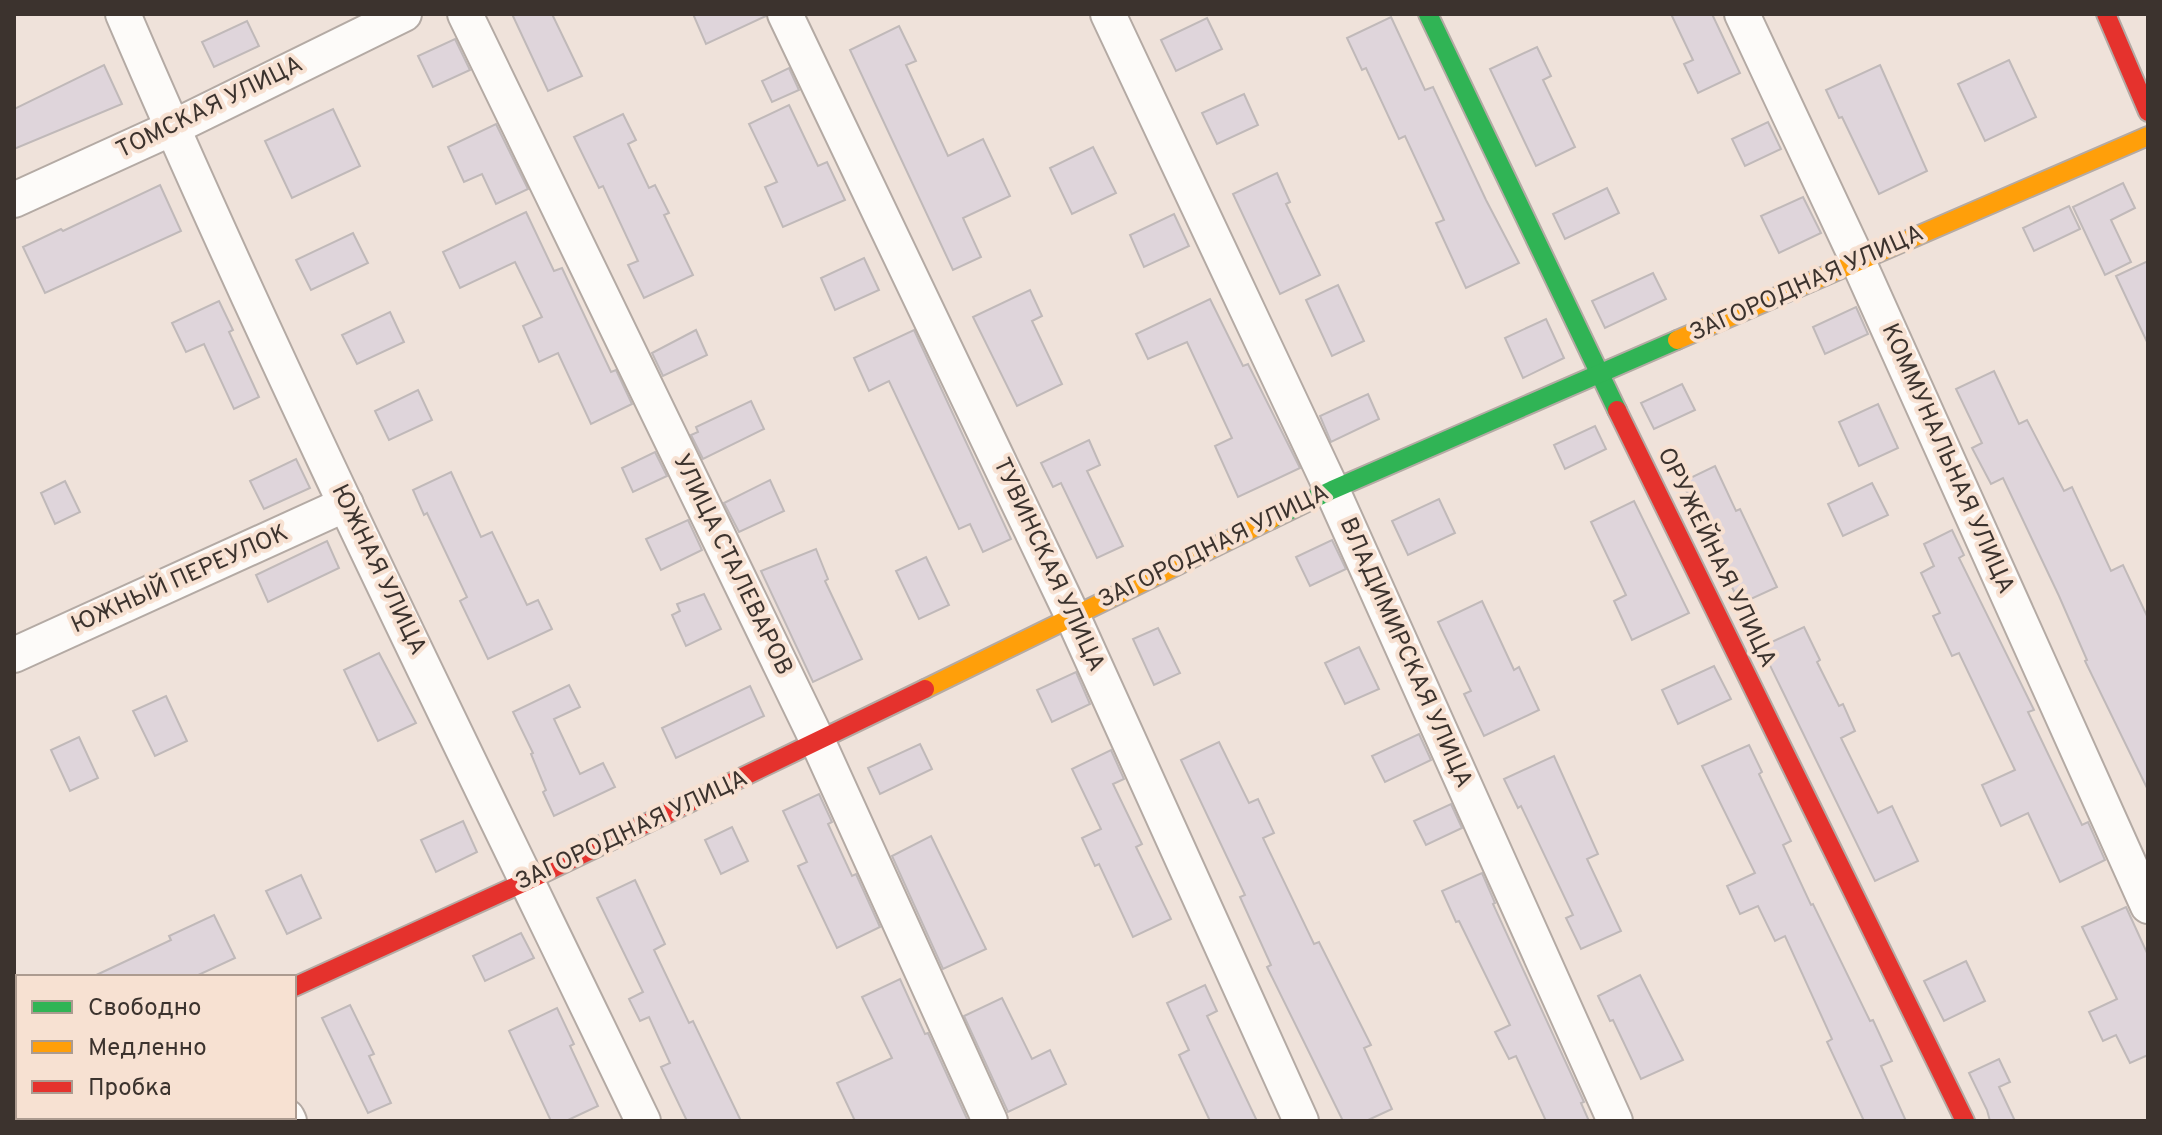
<svg xmlns="http://www.w3.org/2000/svg" width="2162" height="1135" viewBox="0 0 2162 1135" font-family="Overpass,sans-serif">
<rect width="100%" height="100%" fill="#efe2da"/>
<!-- building -->
<g fill="#dfd5db" stroke="#c0b9b9" stroke-width="2">
<polygon points="512,14 552,14 582,76 548,91"/>
<polygon points="693,14 765,14 766,16 706,44"/>
<polygon points="1671,14 1712,14 1740,73 1698,93 1684,64 1693,60"/>
<polygon points="1391,17 1425,90 1433,87 1486,200 1519,263 1466,288 1436,223 1444,220 1405,136 1399,139 1366,68 1362,70 1347,38"/>
<polygon points="1207,18 1222,49 1176,71 1161,40"/>
<polygon points="247,21 259,46 214,67 202,42"/>
<polygon points="899,26 916,61 906,65 948,156 983,139 1010,196 963,218 981,257 953,270 850,50"/>
<polygon points="455,39 470,70 433,87 418,56"/>
<polygon points="1537,47 1551,76 1543,80 1575,147 1536,166 1490,69"/>
<polygon points="2009,60 2036,117 1985,141 1958,84"/>
<polygon points="104,65 122,104 14,149 14,109"/>
<polygon points="1880,65 1927,171 1879,194 1842,117 1839,118 1826,90"/>
<polygon points="789,68 799,90 772,102 762,81"/>
<polygon points="1244,94 1258,125 1217,144 1202,113"/>
<polygon points="789,105 818,166 827,162 845,200 783,227 765,187 777,182 749,124"/>
<polygon points="333,109 360,166 292,198 265,141"/>
<polygon points="623,114 636,140 628,144 649,188 655,185 669,213 664,215 693,275 644,298 628,265 638,261 603,186 599,188 574,137"/>
<polygon points="1768,122 1781,149 1745,166 1732,139"/>
<polygon points="496,124 528,189 496,204 482,174 464,182 448,147"/>
<polygon points="1093,147 1116,193 1072,214 1050,168"/>
<polygon points="1277,173 1290,202 1286,204 1320,275 1280,294 1233,194"/>
<polygon points="2123,183 2135,208 2111,220 2131,262 2105,275 2073,207"/>
<polygon points="160,185 181,231 45,293 23,247 61,229 63,231"/>
<polygon points="1607,188 1619,213 1565,239 1553,214"/>
<polygon points="1803,197 1821,233 1779,253 1761,216"/>
<polygon points="2069,206 2080,229 2034,251 2023,228"/>
<polygon points="526,212 554,271 562,268 611,372 616,370 632,404 591,424 558,353 539,362 523,326 542,317 515,262 460,288 443,252"/>
<polygon points="1174,214 1189,246 1144,267 1130,235"/>
<polygon points="353,233 368,263 311,290 296,260"/>
<polygon points="864,258 879,290 835,310 821,278"/>
<polygon points="2148,261 2148,344 2116,276"/>
<polygon points="1653,273 1666,299 1605,328 1592,301"/>
<polygon points="1338,285 1364,341 1332,356 1306,300"/>
<polygon points="1030,290 1042,316 1032,321 1062,384 1017,406 973,317"/>
<polygon points="1210,299 1243,366 1248,364 1300,468 1238,497 1215,446 1232,438 1187,342 1148,359 1136,334"/>
<polygon points="219,301 233,330 229,332 259,397 234,409 204,344 186,352 172,323"/>
<polygon points="1856,307 1868,334 1825,354 1813,327"/>
<polygon points="390,312 404,342 357,364 342,335"/>
<polygon points="1546,319 1564,358 1523,378 1505,338"/>
<polygon points="696,330 707,355 663,376 652,353"/>
<polygon points="914,330 1011,539 983,552 970,524 959,529 889,381 869,391 854,358"/>
<polygon points="1994,371 2019,424 2027,420 2064,491 2072,487 2111,571 2123,565 2148,618 2148,790 2085,661 2087,660 2059,596 2003,478 1991,484 1972,448 1982,443 1956,389"/>
<polygon points="1682,384 1695,410 1654,429 1641,403"/>
<polygon points="418,390 432,420 389,440 375,411"/>
<polygon points="1368,394 1379,419 1331,442 1320,416"/>
<polygon points="751,401 764,429 703,459 691,435 698,432 696,427"/>
<polygon points="1878,404 1898,448 1859,466 1839,422"/>
<polygon points="1595,426 1606,449 1565,469 1554,445"/>
<polygon points="1089,440 1100,465 1087,471 1123,546 1097,558 1061,483 1053,487 1041,463"/>
<polygon points="655,452 667,476 633,492 622,468"/>
<polygon points="296,459 310,488 264,509 250,481"/>
<polygon points="1715,466 1736,511 1740,509 1777,587 1740,604 1682,482"/>
<polygon points="451,472 481,537 492,532 527,605 538,600 552,629 488,659 460,601 467,597 427,513 424,515 413,490"/>
<polygon points="770,480 784,511 739,532 724,503"/>
<polygon points="65,481 80,512 55,524 41,493"/>
<polygon points="1872,483 1888,515 1843,536 1828,504"/>
<polygon points="1439,499 1455,533 1408,555 1392,521"/>
<polygon points="1634,501 1689,613 1632,640 1614,601 1626,595 1591,522"/>
<polygon points="688,520 702,550 661,570 646,539"/>
<polygon points="1952,530 1964,555 1959,558 2034,710 2028,712 2082,825 2088,822 2105,860 2060,882 2028,813 2001,826 1982,785 2015,770 1959,653 1952,656 1933,616 1940,613 1921,573 1934,566 1924,544"/>
<polygon points="1332,540 1346,569 1310,586 1296,557"/>
<polygon points="327,541 339,568 268,602 256,575"/>
<polygon points="816,549 828,579 825,581 862,659 813,682 761,571"/>
<polygon points="926,557 949,605 919,619 896,571"/>
<polygon points="704,594 721,629 686,646 672,615 680,611 677,604"/>
<polygon points="1482,601 1514,670 1519,667 1539,710 1484,736 1464,694 1471,691 1438,622"/>
<polygon points="1804,627 1820,660 1817,662 1839,706 1843,704 1855,731 1841,738 1878,813 1892,806 1918,861 1875,881 1761,647"/>
<polygon points="1158,628 1180,673 1154,685 1133,639"/>
<polygon points="1359,647 1379,689 1345,704 1325,663"/>
<polygon points="379,653 416,723 378,741 344,670"/>
<polygon points="1714,666 1731,699 1678,724 1662,690"/>
<polygon points="1076,672 1090,704 1052,722 1037,690"/>
<polygon points="569,685 580,707 554,719 580,774 603,763 615,787 554,816 543,792 546,790 531,754 533,753 513,712"/>
<polygon points="750,686 764,716 676,758 662,728"/>
<polygon points="166,696 187,741 155,756 133,711"/>
<polygon points="1419,734 1431,760 1385,782 1372,756"/>
<polygon points="79,737 98,778 70,791 51,750"/>
<polygon points="1219,742 1249,803 1258,799 1274,833 1263,838 1314,944 1319,942 1371,1045 1364,1048 1392,1109 1366,1121 1343,1121 1267,967 1271,965 1240,897 1245,895 1181,760"/>
<polygon points="920,744 932,769 880,794 868,768"/>
<polygon points="1749,745 1762,772 1759,774 1791,841 1783,845 1811,905 1813,904 1870,1021 1873,1020 1892,1061 1881,1066 1906,1121 1864,1121 1827,1042 1832,1039 1785,936 1775,941 1758,906 1740,914 1727,886 1755,873 1702,766"/>
<polygon points="1111,750 1124,779 1113,784 1142,844 1136,847 1171,919 1133,937 1099,864 1095,866 1082,838 1101,829 1072,769"/>
<polygon points="1554,756 1598,854 1587,859 1621,931 1581,949 1566,918 1573,915 1521,806 1518,808 1504,779"/>
<polygon points="819,794 832,822 828,824 852,876 856,874 880,927 837,948 798,866 807,862 783,811"/>
<polygon points="1451,804 1462,828 1426,845 1414,821"/>
<polygon points="463,821 477,852 436,872 421,840"/>
<polygon points="732,827 748,861 721,874 705,840"/>
<polygon points="931,836 986,949 943,969 892,856"/>
<polygon points="1482,873 1495,903 1493,904 1584,1102 1581,1103 1589,1121 1546,1121 1516,1056 1509,1059 1495,1032 1510,1025 1459,921 1456,922 1442,891"/>
<polygon points="301,875 321,918 287,934 266,891"/>
<polygon points="635,880 665,944 654,950 689,1023 693,1021 741,1121 687,1121 661,1067 670,1063 649,1017 640,1021 629,999 643,992 597,898"/>
<polygon points="2126,907 2148,955 2148,1055 2130,1063 2116,1035 2103,1041 2089,1012 2117,999 2082,927"/>
<polygon points="214,915 235,958 194,977 92,977 171,940 169,936"/>
<polygon points="521,933 534,958 485,981 473,956"/>
<polygon points="1966,961 1985,1001 1944,1021 1924,981"/>
<polygon points="1640,975 1683,1060 1641,1079 1613,1020 1610,1021 1598,996"/>
<polygon points="900,979 925,1034 928,1033 968,1121 855,1121 837,1083 892,1058 862,997"/>
<polygon points="1205,985 1217,1011 1207,1016 1257,1121 1210,1121 1179,1055 1189,1050 1167,1003"/>
<polygon points="1002,998 1032,1059 1050,1050 1066,1084 1008,1112 964,1016"/>
<polygon points="350,1005 374,1054 369,1056 391,1103 368,1113 322,1018"/>
<polygon points="557,1008 574,1044 570,1046 598,1106 566,1121 551,1121 509,1031"/>
<polygon points="1999,1059 2010,1082 1999,1087 2015,1121 1990,1121 1987,1110 1969,1073"/>
</g>
<g fill="none" stroke-linecap="round" stroke-linejoin="round">
<!-- street casing -->
<g stroke="#b4aaa4" stroke-width="38">
<g id="street">
<path d="M123,14C284,389 466,754 643,1121"/>
<polyline points="465,14 818,742 990,1121"/>
<polyline points="785,14 1072,615 1301,1121"/>
<polyline points="1108,14 1332,490 1615,1121"/>
<polyline points="1742,14 1858,261 2148,906"/>
<polyline points="14,200 172,128 404,14"/>
<polyline points="14,655 346,504"/>
<polyline points="14,1107 18,1106"/>
<polyline points="287,1117 289,1121"/>
</g>
</g>
<!-- fast casing -->
<g stroke="#b4aaa4" stroke-width="22">
<g id="fast">
<polyline points="1428,14 1617,410"/>
<polyline points="1272,519 1332,490 1677,340"/>
</g>
</g>
<!-- slow casing -->
<g stroke="#b4aaa4" stroke-width="22">
<g id="slow">
<polyline points="1677,340 2148,136"/>
<polyline points="925,689 1272,519"/>
</g>
</g>
<!-- jam casing -->
<g stroke="#b4aaa4" stroke-width="22">
<g id="jam">
<polyline points="2106,14 2148,112"/>
<polyline points="1617,410 1965,1121"/>
<polyline points="294,987 527,881 925,689"/>
</g>
</g>
<!-- street -->
<use href="#street" stroke="#fdfbf9" stroke-width="34"/>
<!-- fast -->
<use href="#fast" stroke="#30b455" stroke-width="18"/>
<!-- slow -->
<use href="#slow" stroke="#ff9f0a" stroke-width="18"/>
<!-- jam -->
<use href="#jam" stroke="#e5322d" stroke-width="18"/>
</g>
<g text-anchor="middle" dominant-baseline="central" stroke-width="8" stroke-linejoin="round" paint-order="stroke">
<!-- street labels -->
<g font-size="24" fill="#3c332e" stroke="#f7e1d2">
<text transform="translate(210 108) rotate(-26)">ТОМСКАЯ УЛИЦА</text>
<text transform="translate(1807 284) rotate(-24)">ЗАГОРОДНАЯ УЛИЦА</text>
<text transform="translate(1947 459) rotate(66)">КОММУНАЛЬНАЯ УЛИЦА</text>
<text transform="translate(1214 547) rotate(-26)">ЗАГОРОДНАЯ УЛИЦА</text>
<text transform="translate(1716 558) rotate(64)">ОРУЖЕЙНАЯ УЛИЦА</text>
<text transform="translate(732 565) rotate(64)">УЛИЦА СТАЛЕВАРОВ</text>
<text transform="translate(1048 565) rotate(65)">ТУВИНСКАЯ УЛИЦА</text>
<text transform="translate(378 570) rotate(64)">ЮЖНАЯ УЛИЦА</text>
<text transform="translate(180 580) rotate(-24)">ЮЖНЫЙ ПЕРЕУЛОК</text>
<text transform="translate(1405 653) rotate(66)">ВЛАДИМИРСКАЯ УЛИЦА</text>
<text transform="translate(632 831) rotate(-25)">ЗАГОРОДНАЯ УЛИЦА</text>
</g>
</g>
<!-- border -->
<rect width="2162" height="1135" fill="none" stroke="#3c332e" stroke-width="32"/>
<!-- legend -->
<rect x="16" y="975" width="280" height="144" fill="#f7e1d2" stroke="#ac9b90" stroke-width="2"/>
<rect x="32" y="1001" width="40" height="12" fill="#30b455" stroke="#ac9b90" stroke-width="2"/>
<text x="88" y="1015" font-size="24" fill="#3c332e">Свободно</text>
<rect x="32" y="1041" width="40" height="12" fill="#ff9f0a" stroke="#ac9b90" stroke-width="2"/>
<text x="88" y="1055" font-size="24" fill="#3c332e">Медленно</text>
<rect x="32" y="1081" width="40" height="12" fill="#e5322d" stroke="#ac9b90" stroke-width="2"/>
<text x="88" y="1095" font-size="24" fill="#3c332e">Пробка</text>
</svg>
